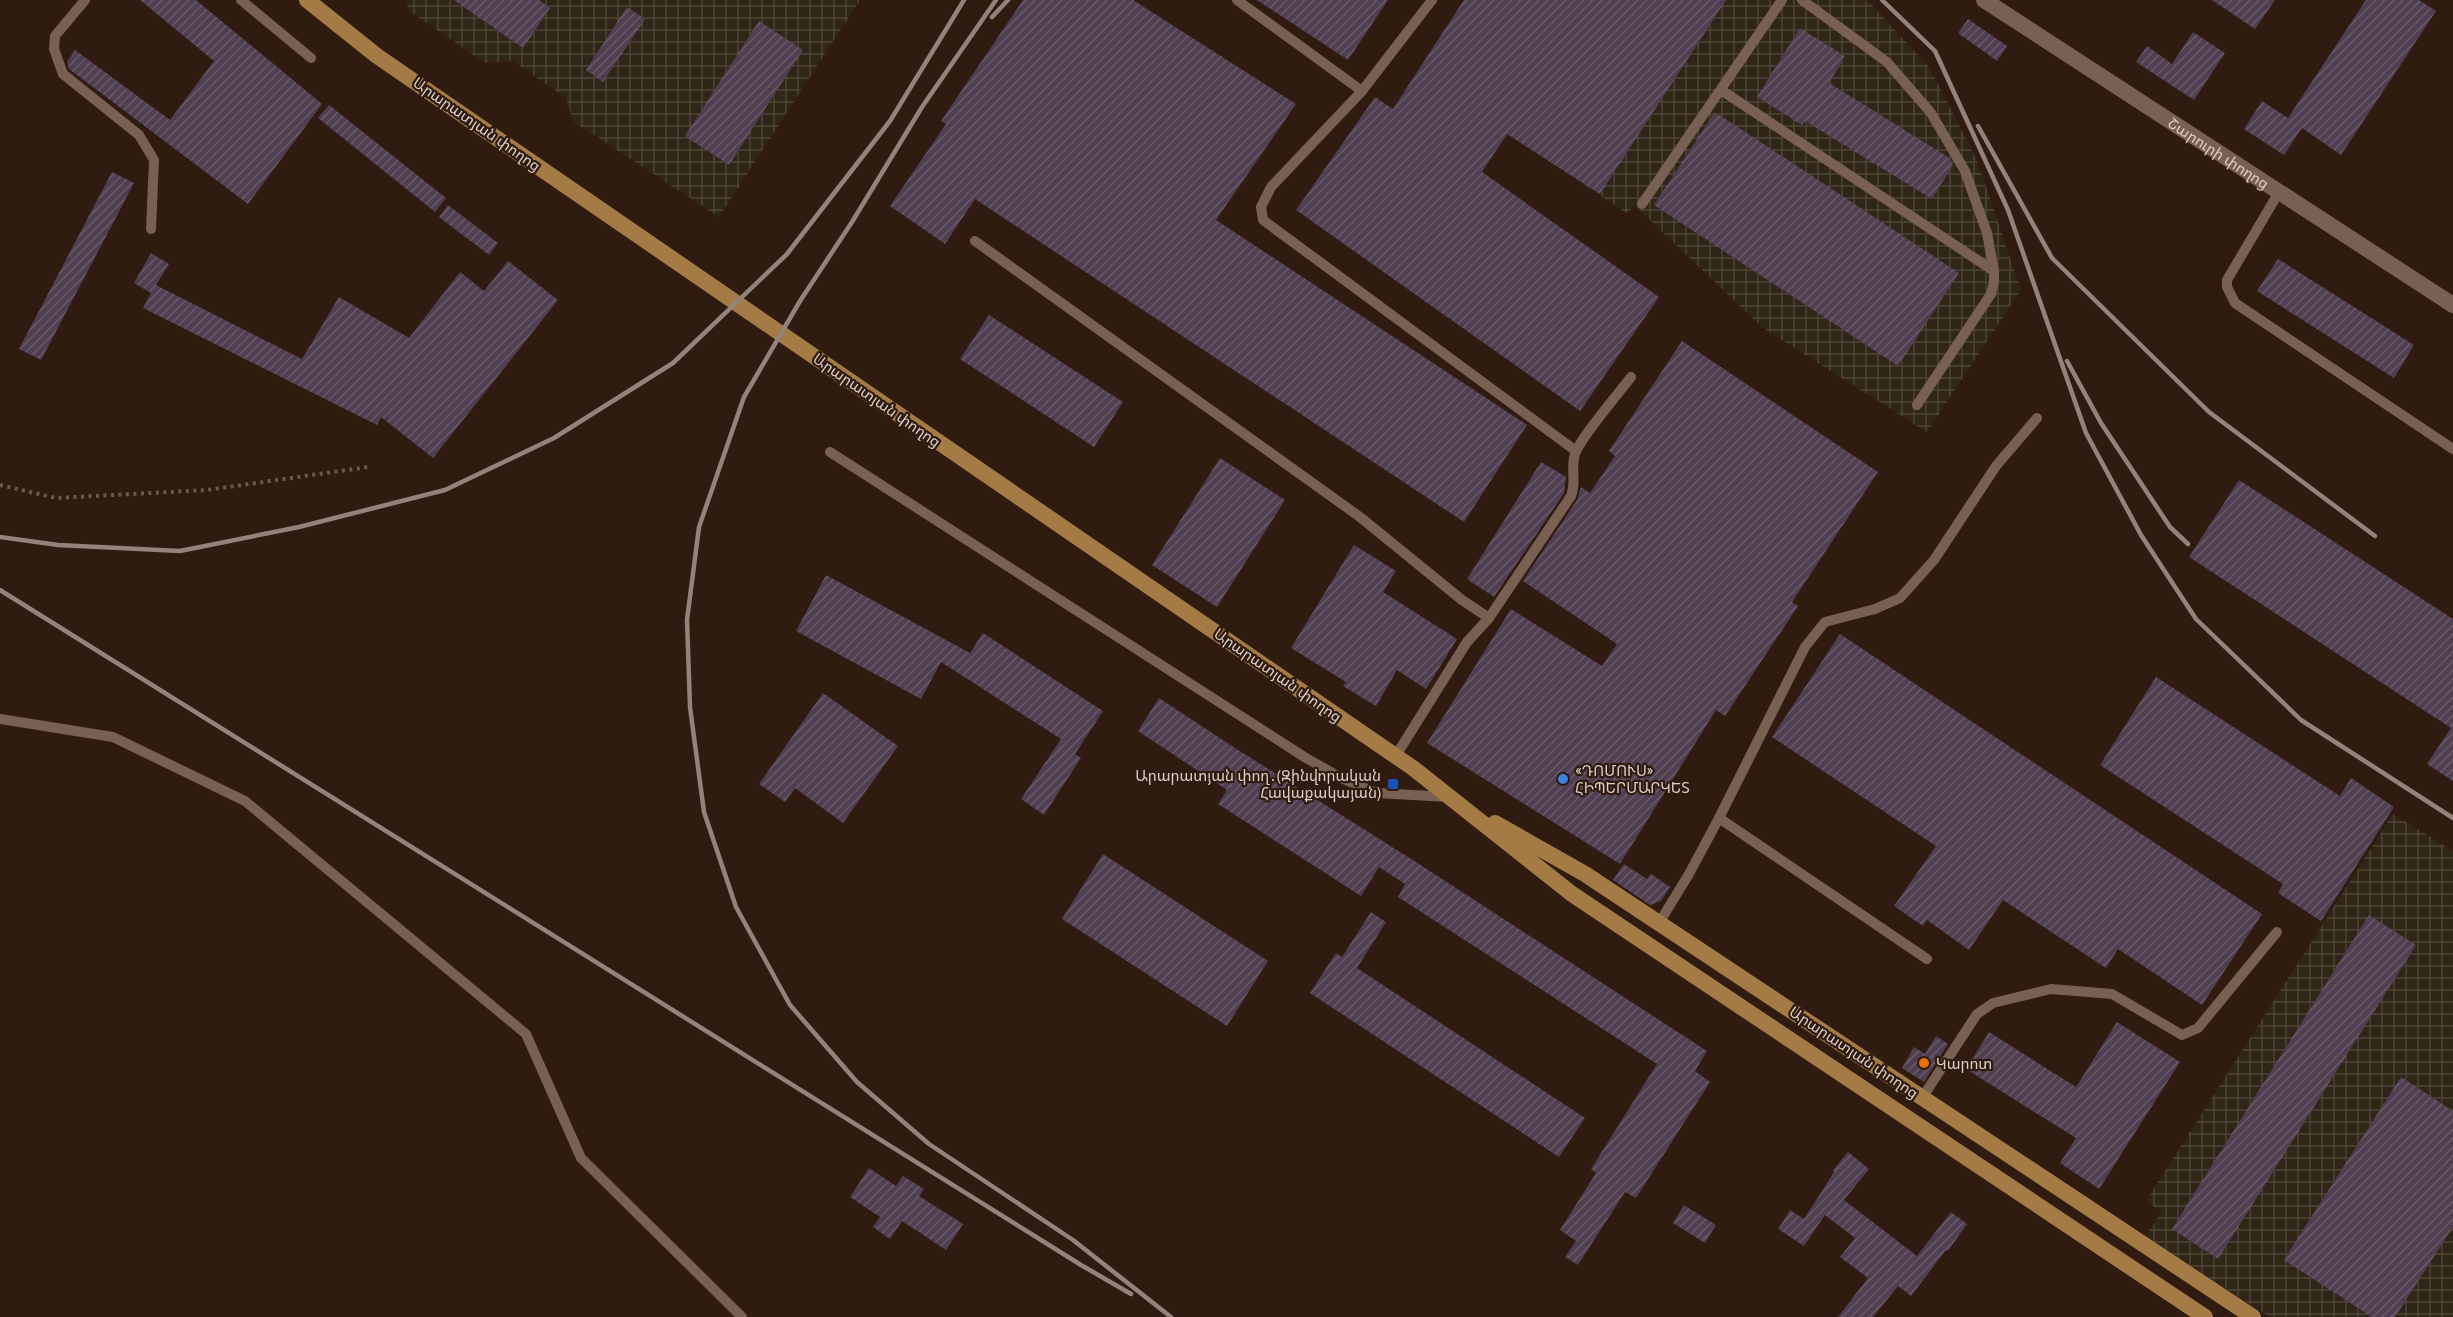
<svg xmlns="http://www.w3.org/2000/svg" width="2453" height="1317" viewBox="0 0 2453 1317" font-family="'Archivo Narrow','Noto Sans Armenian',sans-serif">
<defs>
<pattern id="industrial-grid" width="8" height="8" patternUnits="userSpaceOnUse" patternTransform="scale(1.5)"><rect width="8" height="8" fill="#302617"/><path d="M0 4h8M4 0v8" fill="none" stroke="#4e4437"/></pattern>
<pattern id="building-hatch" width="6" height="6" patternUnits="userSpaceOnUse" patternTransform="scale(1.5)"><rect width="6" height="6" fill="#503f51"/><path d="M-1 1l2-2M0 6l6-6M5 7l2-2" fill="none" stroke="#695a69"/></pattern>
</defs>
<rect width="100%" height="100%" fill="#2f1b10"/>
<!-- industrial -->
<g fill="url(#industrial-grid)">
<polygon points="406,0 860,0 719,217 574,122 565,97 513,61 485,63 409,11"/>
<polygon points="1464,0 1865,0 1872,5 1929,67 1977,160 2021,290 1927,432 1763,328 1634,205 1628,214 1508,134 1495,152 1404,92"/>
<polygon points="2393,814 2453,851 2453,1317 2270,1317 2145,1237 2162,1212 2146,1201"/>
</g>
<!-- building -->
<g fill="url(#building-hatch)">
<polygon points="140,0 196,0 322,104 248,204 69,69 67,62 75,50 170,120 214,61"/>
<polygon points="454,0 539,0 550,8 523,48"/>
<polygon points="1023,0 1133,0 1296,104 1216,220 1527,425 1464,522 975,199 945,244 890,206 946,124 941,121"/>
<polygon points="1257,0 1388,0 1348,60"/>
<polygon points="1464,0 1726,0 1600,194 1507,134 1482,172 1659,297 1580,411 1296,210 1375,97 1393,109"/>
<polygon points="2212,0 2275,0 2255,29"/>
<polygon points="2366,0 2419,0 2436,11 2341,155 2302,128 2284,155 2244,129 2262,101 2288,118"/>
<polygon points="627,7 645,19 603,82 586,70"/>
<polygon points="1968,19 2007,46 1997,61 1958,33"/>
<polygon points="759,21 803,50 729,165 685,136"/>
<polygon points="1800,28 1845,56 1829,83 1948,157 1953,165 1932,199 1805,121 1802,125 1757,97"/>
<polygon points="2193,32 2225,53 2194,100 2136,62 2147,46 2172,64"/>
<polygon points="329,105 446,198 435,212 318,118"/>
<polygon points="1715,112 1959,273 1898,366 1654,205"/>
<polygon points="112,172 134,183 41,360 19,349"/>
<polygon points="448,205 498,243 489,255 439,217"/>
<polygon points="151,253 169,264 156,285 302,359 339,297 409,338 460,272 484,291 508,261 558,300 433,458 381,417 377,425 143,308 151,293 134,283"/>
<polygon points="2278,259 2414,345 2394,378 2257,291"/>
<polygon points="989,315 1123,402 1094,447 960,359"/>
<polygon points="1682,341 1878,472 1792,602 1798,606 1725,716 1716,710 1620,864 1427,743 1511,609 1602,666 1617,644 1523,581 1577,500 1581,487 1590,493 1615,456 1609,451"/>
<polygon points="1220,458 1285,500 1217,607 1152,565"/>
<polygon points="1541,462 1566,477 1564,493 1494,597 1467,579"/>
<polygon points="2239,480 2453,619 2453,781 2427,764 2451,728 2189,557"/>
<polygon points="1354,545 1396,571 1383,592 1457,639 1426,689 1397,670 1376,706 1343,686 1346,682 1291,648"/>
<polygon points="826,575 970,653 983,633 1103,711 1075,754 1081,758 1044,815 1021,799 1061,739 941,662 921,699 796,631"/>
<polygon points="1840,634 2262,914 2202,1005 2118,949 2106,968 2003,900 1969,950 1927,920 1923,926 1894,906 1936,846 1772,737"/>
<polygon points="2156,677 2340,796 2351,778 2394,807 2321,921 2278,893 2283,884 2100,765"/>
<polygon points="823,693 898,746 843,823 795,788 785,802 759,784"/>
<polygon points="1159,698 1235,748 1419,864 1707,1051 1695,1071 1710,1082 1636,1198 1625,1192 1578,1265 1565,1257 1576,1241 1560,1230 1596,1173 1591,1169 1657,1064 1398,897 1405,884 1379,867 1361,896 1218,804 1227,790 1138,731"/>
<polygon points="1103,854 1268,961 1227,1026 1062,919"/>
<polygon points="1624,864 1647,879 1651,874 1670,887 1661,901 1650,905 1613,880"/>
<polygon points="1371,912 1386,922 1357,968 1585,1118 1559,1157 1310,993 1336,953 1342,957"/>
<polygon points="2369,915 2416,945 2218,1259 2172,1229"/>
<polygon points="2117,1022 2180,1062 2099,1189 2060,1163 2076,1138 1966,1069 1989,1032 2076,1087"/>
<polygon points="1936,1036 1948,1044 1924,1082 1902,1068 1914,1047 1925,1054"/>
<polygon points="2401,1077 2453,1111 2453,1227 2395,1317 2372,1317 2284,1260"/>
<polygon points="1848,1152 1869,1169 1844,1200 1917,1256 1951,1212 1967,1224 1948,1251 1946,1250 1911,1296 1898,1286 1873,1317 1838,1317 1868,1278 1840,1257 1855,1238 1825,1215 1804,1246 1778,1229 1790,1210 1804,1219 1834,1172 1833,1170"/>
<polygon points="869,1168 896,1186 903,1176 924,1189 919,1196 963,1224 946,1250 902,1221 890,1239 873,1227 880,1217 850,1197"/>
<polygon points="1684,1205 1716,1225 1705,1243 1673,1223"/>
</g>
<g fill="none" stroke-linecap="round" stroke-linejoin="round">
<!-- path -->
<polyline stroke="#6b5a50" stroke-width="4" stroke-dasharray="3 4.5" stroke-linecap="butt" points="0,485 56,498 207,490 368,467"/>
<!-- service -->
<g stroke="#786153" stroke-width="10">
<polyline points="85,0 55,36 54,49 63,74 139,135 154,160 151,229"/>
<polyline points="241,0 311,58"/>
<polyline points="1237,0 1362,91"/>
<polyline points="1432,0 1362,91 1271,187 1261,207 1263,220 1576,451"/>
<polyline points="1802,0 1887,62 1931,113 1965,171 1987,233 1994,271 1994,282 1991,294 1917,405"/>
<polyline points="1721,90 1994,271"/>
<polyline points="2279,192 2227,280 2227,287 2235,303 2453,449"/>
<polyline points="1642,204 1782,0"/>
<polyline points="975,241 1360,517 1462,600 1489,618 1467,642 1395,757"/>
<polyline points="830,452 1306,758 1343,779 1377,793 1449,797"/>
<path d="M1489,618L1571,496C1577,482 1570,469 1575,454C1580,438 1619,393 1631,377"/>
<polyline points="0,719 113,737 245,801 526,1034 581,1158 742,1317"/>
<polyline points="1719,818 1927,959"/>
<polyline points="1659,923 1689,874 1719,818 1805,647 1825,622 1875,609 1900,598 1934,560 1996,466 2037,418"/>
<polyline points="1922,1098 1977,1014 1993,1003 2051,989 2112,994 2182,1035 2198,1028 2277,932"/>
</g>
<!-- minor -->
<path stroke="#786153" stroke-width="16" id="s1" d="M1984,0L2453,305"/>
<!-- primary -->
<g stroke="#a47b45" stroke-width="16">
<polyline points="307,0 377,56 1413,768 1572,894 2205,1317"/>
<polyline points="1495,823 1585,874 2253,1317"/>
</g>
<!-- rail -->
<g stroke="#94837a" stroke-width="4.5">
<polyline points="996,0 922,107 852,222 800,301 744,397 699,527 687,620 690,707 704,812 736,907 790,1005 857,1082 929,1144 1073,1240 1171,1317"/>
<polyline points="1882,0 1935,51 2008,210 2086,433 2141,535 2196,619 2301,720 2453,818"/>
<polyline points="992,17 1008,0"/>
<polyline points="1978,126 2052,258 2209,412 2375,536"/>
<polyline points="2067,361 2101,423 2170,527 2188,544"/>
<polyline points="0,537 58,545 180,551 299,527 445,490 554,438 673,363 787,254 890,121 964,0"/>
<polyline points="0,590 1081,1265 1131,1294"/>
</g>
</g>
<!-- markers -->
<circle fill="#3f7fe0" stroke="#2f1b10" stroke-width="2" cx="1563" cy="779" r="6"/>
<rect fill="#1a4fb4" stroke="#2f1b10" stroke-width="2" x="1387" y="778" width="12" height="12" rx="3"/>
<circle fill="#e8710a" stroke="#2f1b10" stroke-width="2" cx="1924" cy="1063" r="6"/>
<g text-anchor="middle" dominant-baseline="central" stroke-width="4.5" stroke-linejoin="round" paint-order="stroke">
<!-- street labels -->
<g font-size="15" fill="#ddcfc7" stroke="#2f1b10">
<text transform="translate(477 124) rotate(35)">Արարատյան փողոց</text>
<text stroke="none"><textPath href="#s1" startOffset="280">Շարուրի փողոց</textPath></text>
<text transform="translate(877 400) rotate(35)">Արարատյան փողոց</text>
<text transform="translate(1278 675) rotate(35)">Արարատյան փողոց</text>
<text transform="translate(1854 1052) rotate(34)">Արարատյան փողոց</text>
</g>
<!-- poi labels -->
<g font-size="15" fill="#ddcfc7" stroke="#2f1b10" text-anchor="start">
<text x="1575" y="770">«ԴՈՄՈՒՍ»<tspan x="1575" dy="17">ՀԻՊԵՐՄԱՐԿԵՏ</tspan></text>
<text x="1381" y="775" text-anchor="end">Արարատյան փող․(Զինվորական<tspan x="1381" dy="17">Հավաքակայան)</tspan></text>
<text x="1936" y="1063">Կարոտ</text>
</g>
</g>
</svg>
